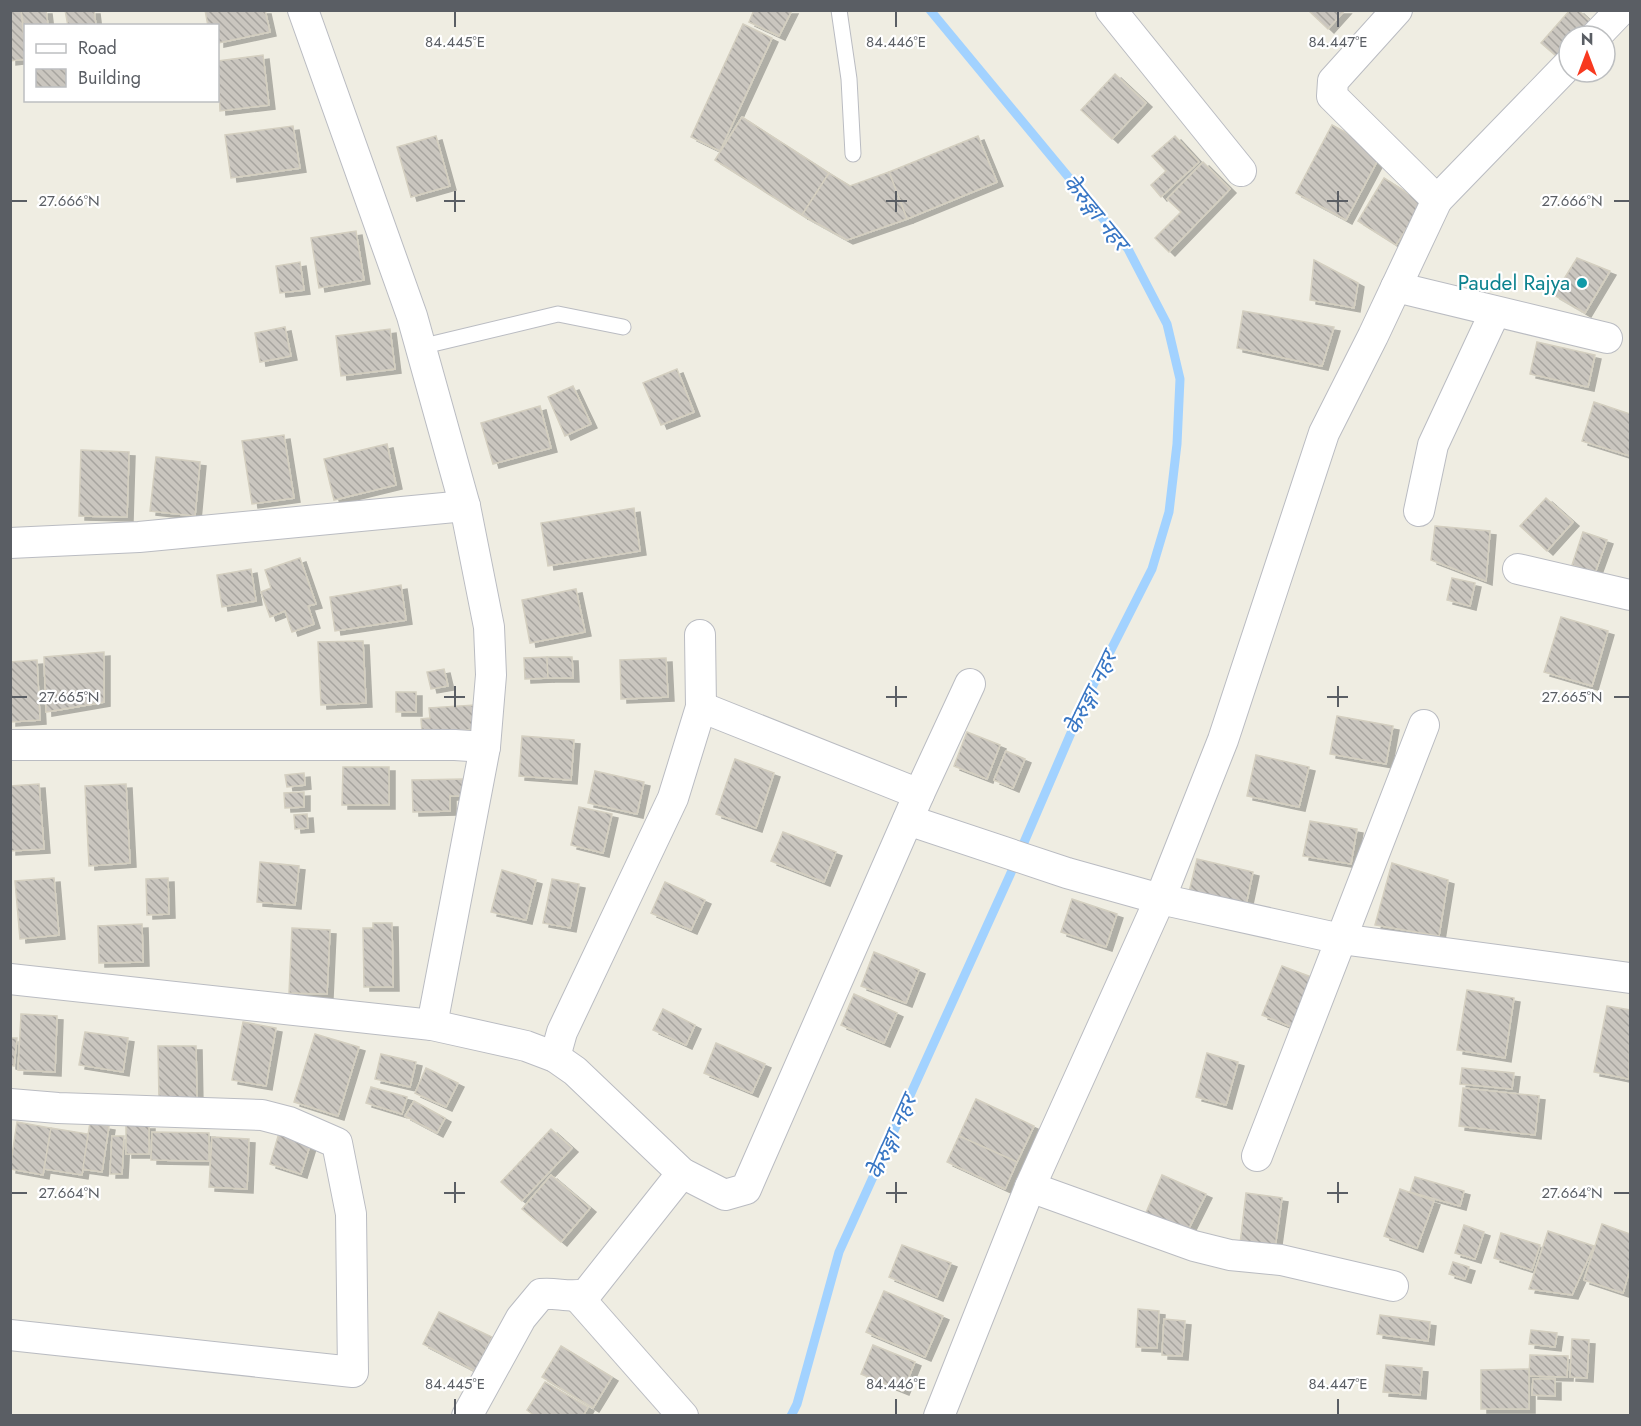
<svg xmlns="http://www.w3.org/2000/svg" width="1641" height="1426" viewBox="0 0 1641 1426" font-family="Jost,'Noto Sans Devanagari',sans-serif">
<defs>
<pattern id="building-back-hatch" width="6" height="6" patternUnits="userSpaceOnUse" patternTransform="scale(1.5)"><rect width="6" height="6" fill="#cac6bf"/><path d="M-1 5l2 2M0 0l6 6M5-1l2 2" fill="none" stroke="#a7a49f"/></pattern>
<filter id="shadow"><feDropShadow dx="6" dy="4" stdDeviation="0" flood-color="#0004"/></filter>
</defs>
<rect width="100%" height="100%" fill="#efede2"/>
<g fill="none" stroke-linecap="round" stroke-linejoin="round">
<!-- stream -->
<polyline stroke="#a2d2ff" stroke-width="9" points="791,1416 797,1404 839,1252 1010,875 1083,705 1152,569 1169,512 1177,444 1180,379 1167,324 1128,249 930,10"/>
</g>
<!-- building -->
<g fill="url(#building-back-hatch)" stroke="#d4cfc0" stroke-width="1.5" filter="url(#shadow)">
<polygon points="10,10 21,10 26,59 10,61"/>
<polygon points="21,10 46,10 48,26 26,26 26,42"/>
<polygon points="65,10 94,10 96,26 68,26"/>
<polygon points="205,10 265,10 270,32 218,43 218,26 208,26"/>
<polygon points="754,10 792,10 779,36 749,22"/>
<polygon points="1308,10 1345,10 1328,29"/>
<polygon points="1570,10 1578,10 1596,27 1588,36 1569,36 1569,57 1564,63 1541,43"/>
<polygon points="743,24 772,38 720,151 691,137"/>
<polygon points="263,55 269,105 220,111 218,61"/>
<polygon points="1115,74 1146,103 1112,139 1081,110"/>
<polygon points="742,117 829,173 802,215 715,160"/>
<polygon points="1332,125 1382,152 1346,220 1296,193"/>
<polygon points="293,126 300,168 231,178 225,135"/>
<polygon points="436,136 450,186 411,197 397,147"/>
<polygon points="978,136 997,182 907,219 889,172"/>
<polygon points="1175,136 1199,162 1161,197 1151,185 1166,171 1152,156"/>
<polygon points="1203,162 1230,189 1169,252 1155,238 1181,212 1167,199"/>
<polygon points="889,172 907,219 847,240 802,215 829,173 850,186"/>
<polygon points="1384,178 1423,203 1396,245 1358,221"/>
<polygon points="356,231 364,280 319,288 311,238"/>
<polygon points="1577,258 1610,271 1585,313 1554,295"/>
<polygon points="1314,260 1358,283 1354,308 1310,300"/>
<polygon points="300,262 304,290 280,293 276,266"/>
<polygon points="1243,311 1334,327 1322,366 1237,348"/>
<polygon points="285,327 291,356 260,362 255,333"/>
<polygon points="390,329 395,369 341,376 336,336"/>
<polygon points="1537,342 1595,355 1588,387 1530,374"/>
<polygon points="677,369 694,412 661,425 643,383"/>
<polygon points="573,386 591,424 565,436 548,397"/>
<polygon points="1594,402 1630,414 1630,456 1582,441"/>
<polygon points="540,406 551,448 493,464 481,423"/>
<polygon points="284,435 294,498 252,504 242,441"/>
<polygon points="387,444 396,485 334,500 324,459"/>
<polygon points="81,450 129,452 127,517 79,516"/>
<polygon points="156,457 200,462 195,516 150,511"/>
<polygon points="1546,498 1573,522 1547,551 1520,526"/>
<polygon points="634,508 640,551 548,566 541,523"/>
<polygon points="1435,526 1490,531 1486,581 1431,560"/>
<polygon points="1583,532 1607,540 1595,573 1572,565"/>
<polygon points="300,558 316,604 308,606 314,624 292,632 285,611 270,617 261,592 271,588 265,570"/>
<polygon points="251,569 256,601 222,607 217,575"/>
<polygon points="1452,578 1475,583 1470,606 1447,600"/>
<polygon points="401,585 406,620 335,631 330,597"/>
<polygon points="576,589 585,632 530,643 522,600"/>
<polygon points="1561,617 1608,631 1592,686 1544,672"/>
<polygon points="363,641 366,703 321,705 318,642"/>
<polygon points="104,652 104,702 46,712 44,657"/>
<polygon points="547,657 548,678 525,679 524,658"/>
<polygon points="547,657 572,657 573,678 548,678"/>
<polygon points="666,658 668,697 621,699 620,660"/>
<polygon points="37,660 40,720 10,722 10,662"/>
<polygon points="444,669 448,686 431,689 427,672"/>
<rect x="396" y="692" width="20" height="20"/>
<polygon points="475,705 477,729 422,733 421,719 430,718 429,708"/>
<polygon points="1337,716 1393,726 1386,764 1330,754"/>
<polygon points="967,732 1000,745 987,779 954,766"/>
<polygon points="522,736 574,740 571,780 519,776"/>
<polygon points="1006,751 1025,759 1013,788 994,780"/>
<polygon points="1256,755 1309,767 1299,807 1247,796"/>
<polygon points="735,759 774,773 756,828 716,814"/>
<polygon points="343,767 389,767 389,805 342,805"/>
<polygon points="595,771 644,782 637,814 588,803"/>
<polygon points="304,773 305,785 287,787 285,775"/>
<polygon points="464,779 465,796 450,796 450,811 413,812 412,780"/>
<polygon points="39,784 44,849 10,851 10,786"/>
<polygon points="126,784 130,863 89,866 85,786"/>
<polygon points="304,792 304,807 285,808 284,793"/>
<polygon points="579,807 612,814 603,853 571,845"/>
<polygon points="307,814 308,828 295,829 294,815"/>
<polygon points="1310,821 1357,829 1351,864 1303,856"/>
<polygon points="783,832 836,852 824,882 771,861"/>
<polygon points="1197,859 1253,872 1246,905 1189,892"/>
<polygon points="260,862 299,866 295,905 257,902"/>
<polygon points="1392,863 1448,880 1439,936 1375,925"/>
<polygon points="502,870 536,880 526,920 491,912"/>
<polygon points="54,878 59,935 20,939 15,881"/>
<polygon points="168,878 169,914 147,915 146,879"/>
<polygon points="552,879 579,884 570,928 543,923"/>
<polygon points="665,882 705,900 691,930 651,913"/>
<polygon points="1072,899 1117,914 1106,947 1061,932"/>
<polygon points="373,923 392,923 393,987 364,987 363,928 373,928"/>
<polygon points="142,924 143,962 99,963 98,926"/>
<polygon points="292,928 330,930 327,994 289,993"/>
<polygon points="874,952 919,970 906,1003 861,986"/>
<polygon points="1282,966 1314,978 1294,1028 1262,1015"/>
<polygon points="1467,990 1514,998 1505,1058 1457,1050"/>
<polygon points="854,994 897,1013 884,1043 841,1025"/>
<polygon points="1607,1006 1630,1010 1629,1079 1594,1072"/>
<polygon points="663,1009 695,1025 686,1045 653,1030"/>
<polygon points="21,1014 57,1016 55,1072 18,1070"/>
<polygon points="243,1022 276,1028 266,1086 232,1080"/>
<polygon points="85,1032 128,1038 123,1072 79,1065"/>
<polygon points="315,1034 359,1047 338,1116 294,1102"/>
<polygon points="10,1038 17,1038 14,1066 10,1065"/>
<polygon points="716,1043 765,1064 752,1093 704,1073"/>
<polygon points="158,1046 196,1046 197,1101 159,1101"/>
<polygon points="1207,1053 1238,1062 1226,1105 1196,1097"/>
<polygon points="381,1054 416,1062 410,1087 375,1079"/>
<polygon points="426,1068 458,1083 446,1107 415,1093"/>
<polygon points="1462,1068 1514,1073 1512,1089 1460,1084"/>
<polygon points="371,1087 407,1097 402,1114 366,1103"/>
<polygon points="1463,1088 1539,1096 1535,1135 1459,1126"/>
<polygon points="976,1099 1034,1126 1017,1162 959,1136"/>
<polygon points="414,1101 445,1118 437,1133 405,1116"/>
<polygon points="17,1122 51,1128 43,1175 10,1169"/>
<polygon points="90,1123 109,1126 102,1172 82,1169"/>
<rect x="126" y="1125" width="23" height="29"/>
<polygon points="51,1128 88,1134 82,1175 44,1169"/>
<polygon points="551,1129 572,1148 522,1201 501,1182"/>
<polygon points="152,1132 209,1133 209,1161 151,1160"/>
<polygon points="279,1133 311,1142 301,1174 270,1164"/>
<polygon points="112,1136 124,1136 122,1174 110,1174"/>
<polygon points="959,1136 1017,1162 1005,1189 947,1162"/>
<polygon points="212,1137 249,1139 247,1189 209,1187"/>
<polygon points="551,1175 590,1208 561,1242 522,1209"/>
<polygon points="1162,1175 1206,1194 1185,1236 1142,1222"/>
<polygon points="1415,1177 1464,1191 1460,1206 1410,1192"/>
<polygon points="1400,1189 1434,1201 1417,1248 1384,1236"/>
<polygon points="1246,1193 1282,1198 1275,1248 1240,1244"/>
<polygon points="1602,1224 1630,1234 1630,1269 1623,1293 1584,1280"/>
<polygon points="1464,1225 1484,1232 1475,1259 1455,1253"/>
<polygon points="1548,1231 1594,1246 1572,1295 1529,1289"/>
<polygon points="1501,1233 1540,1245 1532,1270 1494,1258"/>
<polygon points="902,1245 951,1263 937,1297 889,1277"/>
<polygon points="1453,1262 1469,1267 1465,1279 1449,1274"/>
<polygon points="884,1291 943,1316 925,1357 866,1332"/>
<polygon points="1138,1309 1159,1311 1157,1348 1136,1347"/>
<polygon points="439,1312 492,1337 475,1371 423,1344"/>
<polygon points="1380,1315 1430,1322 1428,1341 1377,1334"/>
<polygon points="1164,1319 1185,1321 1182,1356 1162,1355"/>
<polygon points="1531,1330 1557,1333 1555,1347 1529,1344"/>
<polygon points="1572,1339 1589,1340 1587,1378 1570,1377"/>
<polygon points="873,1345 915,1362 903,1391 861,1374"/>
<polygon points="561,1346 612,1377 593,1408 542,1377"/>
<polygon points="1530,1355 1568,1356 1567,1377 1529,1376"/>
<polygon points="1386,1365 1422,1368 1420,1395 1383,1392"/>
<polygon points="1529,1369 1529,1409 1481,1409 1481,1370"/>
<polygon points="1533,1379 1555,1379 1555,1396 1532,1395"/>
<polygon points="545,1382 588,1407 583,1416 535,1416 527,1410"/>
</g>
<g fill="none" stroke-linecap="round" stroke-linejoin="round">
<!-- service casing -->
<g stroke="#babcc2" stroke-width="17">
<g id="service">
<polyline points="839,10 849,79 853,154"/>
<polyline points="420,347 558,314 623,327"/>
</g>
</g>
<!-- minor casing -->
<g stroke="#babcc2" stroke-width="32">
<g id="minor">
<polyline points="303,10 412,316 465,506 489,627 491,675 485,747 432,1025"/>
<polyline points="1111,10 1241,171"/>
<polyline points="1397,10 1333,81 1332,96 1437,200 1569,64"/>
<polyline points="1596,36 1621,10"/>
<polyline points="1396,287 1607,338"/>
<polyline points="1419,511 1433,445 1495,312"/>
<polyline points="10,543 139,537 465,506"/>
<polyline points="1518,569 1630,595"/>
<polyline points="701,707 919,794"/>
<polyline points="10,745 455,745 485,747"/>
<polyline points="908,820 1067,873 1160,899 1341,939 1630,978"/>
<polyline points="10,979 432,1025 526,1046 555,1057 575,1071 682,1173 725,1195 746,1189 919,794 970,684"/>
<polyline points="555,1057 562,1032 673,798 701,707 700,635"/>
<polyline points="10,1104 58,1108 262,1115 289,1122 337,1143 351,1214 353,1372 10,1335"/>
<polyline points="1257,1156 1424,725"/>
<polyline points="1030,1187 1194,1246 1230,1255 1281,1260 1393,1286"/>
<polyline points="578,1297 683,1416"/>
<path d="M467,1416L521,1318L541,1294C557,1292 572,1299 587,1293L682,1173"/>
<polyline points="939,1416 1030,1187 1160,899 1223,740 1324,433 1373,336 1437,200"/>
</g>
</g>
<!-- service -->
<use href="#service" stroke="#fff" stroke-width="15"/>
<!-- minor -->
<use href="#minor" stroke="#fff" stroke-width="30"/>
</g>
<!-- ticks -->
<path fill="none" stroke="#5a5e64" stroke-width="2" d="M455,12V27M896,12V27M1338,12V27M455,191V212M896,191V212M1338,191V212M12,201H27M444,201H465M886,201H907M1327,201H1348M1614,201H1629M455,686V707M896,686V707M1338,686V707M12,697H27M444,697H465M886,697H907M1327,697H1348M1614,697H1629M455,1182V1203M896,1182V1203M1338,1182V1203M12,1193H27M444,1193H465M886,1193H907M1327,1193H1348M1614,1193H1629M455,1399V1414M896,1399V1414M1338,1399V1414"/>
<!-- markers -->
<circle fill="#0f9aa8" stroke="#fff" stroke-width="2" cx="1582" cy="283" r="6"/>
<g text-anchor="middle" dominant-baseline="central" stroke-width="4.5" stroke-linejoin="round" paint-order="stroke">
<!-- culture labels -->
<g font-size="21" fill="#0d838f" stroke="#fff" text-anchor="end">
<text x="1570" y="283">Paudel Rajya</text>
</g>
<!-- water labels -->
<g font-size="22" font-style="italic" fill="#3876c4" stroke="#fff">
<text transform="translate(1096 212) rotate(51)">केेरुङ्गा नहर</text>
<text transform="translate(1090 693) rotate(-64)">केेरुङ्गा नहर</text>
<text transform="translate(891 1137) rotate(-66)">केेरुङ्गा नहर</text>
</g>
</g>
<g font-size="15" text-anchor="middle" fill="#5a5e64" stroke="#fff" stroke-width="4.5" stroke-linejoin="round" paint-order="stroke">
<text x="455" y="47">84.445°E</text>
<text x="896" y="47">84.446°E</text>
<text x="1338" y="47">84.447°E</text>
<text x="69" y="206">27.666°N</text>
<text x="1572" y="206">27.666°N</text>
<text x="69" y="702">27.665°N</text>
<text x="1572" y="702">27.665°N</text>
<text x="69" y="1198">27.664°N</text>
<text x="1572" y="1198">27.664°N</text>
<text x="455" y="1389">84.445°E</text>
<text x="896" y="1389">84.446°E</text>
<text x="1338" y="1389">84.447°E</text>
</g>
<!-- border -->
<rect width="1641" height="1426" fill="none" stroke="#5a5e64" stroke-width="24"/>
<!-- legend -->
<rect x="24" y="24" width="195" height="78" fill="#ffffff" stroke="#bdbfc1" stroke-width="1.5"/>
<rect x="36" y="44" width="30" height="9" fill="#ffffff" stroke="#bdbfc1" stroke-width="1.5"/>
<text x="78" y="54" font-size="18" fill="#5a5e64">Road</text>
<rect x="36" y="69" width="30" height="18" fill="url(#building-back-hatch)" stroke="#bdbfc1" stroke-width="1.5"/>
<text x="78" y="84" font-size="18" fill="#5a5e64">Building</text>
<!-- north arrow -->
<g transform="translate(1587 54)"><circle r="28" fill="#ffffff" stroke="#bdbfc1" stroke-width="1.5"/>
<path d="M0-4.5L10 22L0 15L-10 22Z" fill="#f8391f"/>
<text y="-9" font-size="16" font-weight="bold" text-anchor="middle" fill="#5a5e64">N</text>
</g>
</svg>
